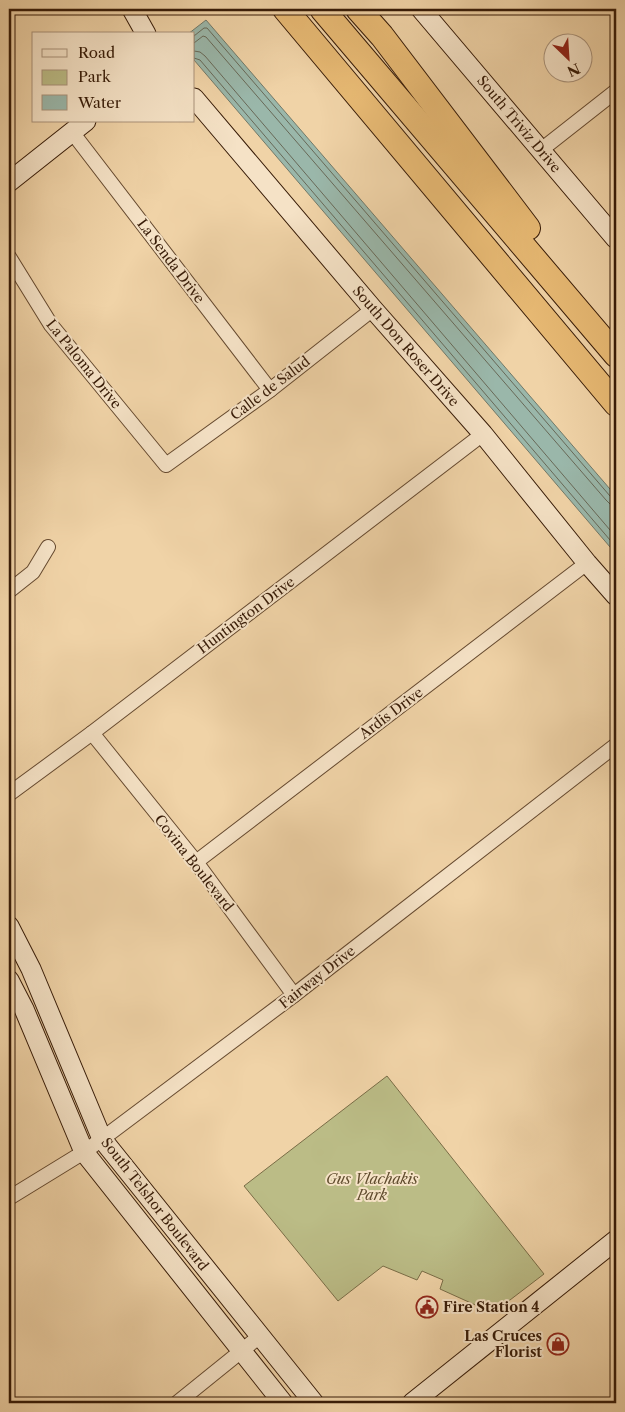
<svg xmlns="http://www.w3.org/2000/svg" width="625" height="1412" viewBox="0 0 625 1412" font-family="'Libre Caslon Text',serif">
<rect width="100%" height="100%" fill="#f0d3a7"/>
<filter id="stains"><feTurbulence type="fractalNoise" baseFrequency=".004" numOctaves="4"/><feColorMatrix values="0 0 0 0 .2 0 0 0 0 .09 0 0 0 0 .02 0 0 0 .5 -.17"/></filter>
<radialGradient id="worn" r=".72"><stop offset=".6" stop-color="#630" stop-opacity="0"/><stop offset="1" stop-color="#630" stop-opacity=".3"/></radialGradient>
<!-- green -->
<polygon fill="#bbbc86" stroke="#796c46" points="387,1076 544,1274 493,1313 440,1289 443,1280 422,1271 417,1280 383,1266 338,1301 244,1186"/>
<!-- water -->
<polygon fill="#9ab7aa" stroke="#727969" points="206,20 616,496 616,554 194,60 194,34 188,34"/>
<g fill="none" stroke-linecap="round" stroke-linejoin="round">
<!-- shore -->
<g stroke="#686958" stroke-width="1">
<polyline points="194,36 204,28 207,28 610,496 616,498"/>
<polyline points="194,43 203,36 206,37 606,500 610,504 616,505"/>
<polyline points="194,51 200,52 205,56 616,537"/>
<polyline points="194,58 200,60 616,547"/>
</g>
<!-- street casing -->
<g stroke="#65492f" stroke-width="16">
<g id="street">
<polyline points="72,132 270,390"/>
<polyline points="541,150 616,91"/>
<polyline points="9,257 51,325 166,465 270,390 373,309"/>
<polyline points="9,591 33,572 48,547"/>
<polyline points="92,733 196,862 294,995"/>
<polyline points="9,794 92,733 483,434"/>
<polyline points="196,862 587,563"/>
<polyline points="9,1198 84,1152 102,1139 294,995 616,745"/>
<polyline points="177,1403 260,1336"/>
</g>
</g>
<!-- secondary casing -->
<g stroke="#371b07" stroke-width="21">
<g id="secondary">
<polyline points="132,9 146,34"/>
<polyline points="421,9 616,239"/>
<polyline points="194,98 373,309 483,434 587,563 616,596"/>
<polyline points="9,182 86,121"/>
<polyline points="9,926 31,969 102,1139 314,1403"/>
<polyline points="9,980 24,1009 84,1152 283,1403"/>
<polyline points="412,1403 616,1240"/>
</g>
</g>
<!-- highway casing -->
<g stroke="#371b07" stroke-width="26">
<g id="highway">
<polyline points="285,9 616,404"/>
<polyline points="322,9 616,355"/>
<polyline points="358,9 382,36 528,228"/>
</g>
</g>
<!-- street -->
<use href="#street" stroke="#f5e2c6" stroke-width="14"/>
<!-- secondary -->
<use href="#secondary" stroke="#f5e2c6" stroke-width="19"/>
<!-- highway -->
<use href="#highway" stroke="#e8ba74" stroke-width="24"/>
</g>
<!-- icons -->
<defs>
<g id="civic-ring" transform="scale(1.125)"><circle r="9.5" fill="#f5e2c6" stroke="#8f2418" stroke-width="1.5"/><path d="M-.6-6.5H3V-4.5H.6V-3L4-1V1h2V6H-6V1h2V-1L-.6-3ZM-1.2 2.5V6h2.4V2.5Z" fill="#8f2418"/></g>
<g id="shop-ring" transform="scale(1.125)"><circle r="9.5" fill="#f5e2c6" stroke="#8f2418" stroke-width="1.5"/><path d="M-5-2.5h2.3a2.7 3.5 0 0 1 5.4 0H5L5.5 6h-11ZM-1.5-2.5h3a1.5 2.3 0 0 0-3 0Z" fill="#8f2418"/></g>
</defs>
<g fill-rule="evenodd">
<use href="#civic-ring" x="427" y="1307"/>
<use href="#shop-ring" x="558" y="1344"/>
</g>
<g text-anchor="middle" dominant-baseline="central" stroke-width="4" stroke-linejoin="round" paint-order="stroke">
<!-- street labels -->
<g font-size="14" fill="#371b07" stroke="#f5e2c6">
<text transform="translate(519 124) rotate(50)">South Triviz Drive</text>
<text transform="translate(171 261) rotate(53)">La Senda Drive</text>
<text transform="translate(406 346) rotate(49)">South Don Roser Drive</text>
<text transform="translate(84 364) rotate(51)">La Paloma Drive</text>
<text transform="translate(270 388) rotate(-37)">Calle de Salud</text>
<text transform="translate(246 615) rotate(-37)">Huntington Drive</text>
<text transform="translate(391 713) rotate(-37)">Ardis Drive</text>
<text transform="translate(194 863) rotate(52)">Covina Boulevard</text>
<text transform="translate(317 977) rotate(-38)">Fairway Drive</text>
<text transform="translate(155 1204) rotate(52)">South Telshor Boulevard</text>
</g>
<!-- park labels -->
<g font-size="14" font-style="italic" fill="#5f4b2d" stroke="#f5e2c6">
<text x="372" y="1179">Gus Vlachakis<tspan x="372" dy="16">Park</tspan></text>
</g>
<!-- poi labels -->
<g font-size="14" font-weight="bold" fill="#371b07" stroke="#f5e2c6" text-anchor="start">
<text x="443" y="1307">Fire Station 4</text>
<text x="542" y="1336" text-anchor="end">Las Cruces<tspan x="542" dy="16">Florist</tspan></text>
</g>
</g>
<!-- margin -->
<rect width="625" height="1412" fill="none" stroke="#f0d3a7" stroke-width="30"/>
<rect x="10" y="10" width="605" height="1392" fill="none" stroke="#371b07" stroke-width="2.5"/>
<rect x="15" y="15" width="595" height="1382" fill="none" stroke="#371b07"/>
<!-- legend -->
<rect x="32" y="32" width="162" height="90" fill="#f5e2c6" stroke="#a9927a"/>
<rect x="42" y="49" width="25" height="8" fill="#f5e2c6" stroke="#a9927a"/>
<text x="78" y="58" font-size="15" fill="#371b07">Road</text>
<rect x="42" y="70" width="25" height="15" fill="#bbbc86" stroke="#a9927a"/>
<text x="78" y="82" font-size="15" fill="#371b07">Park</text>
<rect x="42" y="95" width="25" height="15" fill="#9ab7aa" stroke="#a9927a"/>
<text x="78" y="108" font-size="15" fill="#371b07">Water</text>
<!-- north arrow -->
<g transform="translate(568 58) rotate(155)"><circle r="24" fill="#f5e2c6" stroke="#a9927a"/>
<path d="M0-4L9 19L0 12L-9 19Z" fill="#8f2418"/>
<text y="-8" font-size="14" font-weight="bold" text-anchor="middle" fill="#371b07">N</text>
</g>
<rect width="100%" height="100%" filter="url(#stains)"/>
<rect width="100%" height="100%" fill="url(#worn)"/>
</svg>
